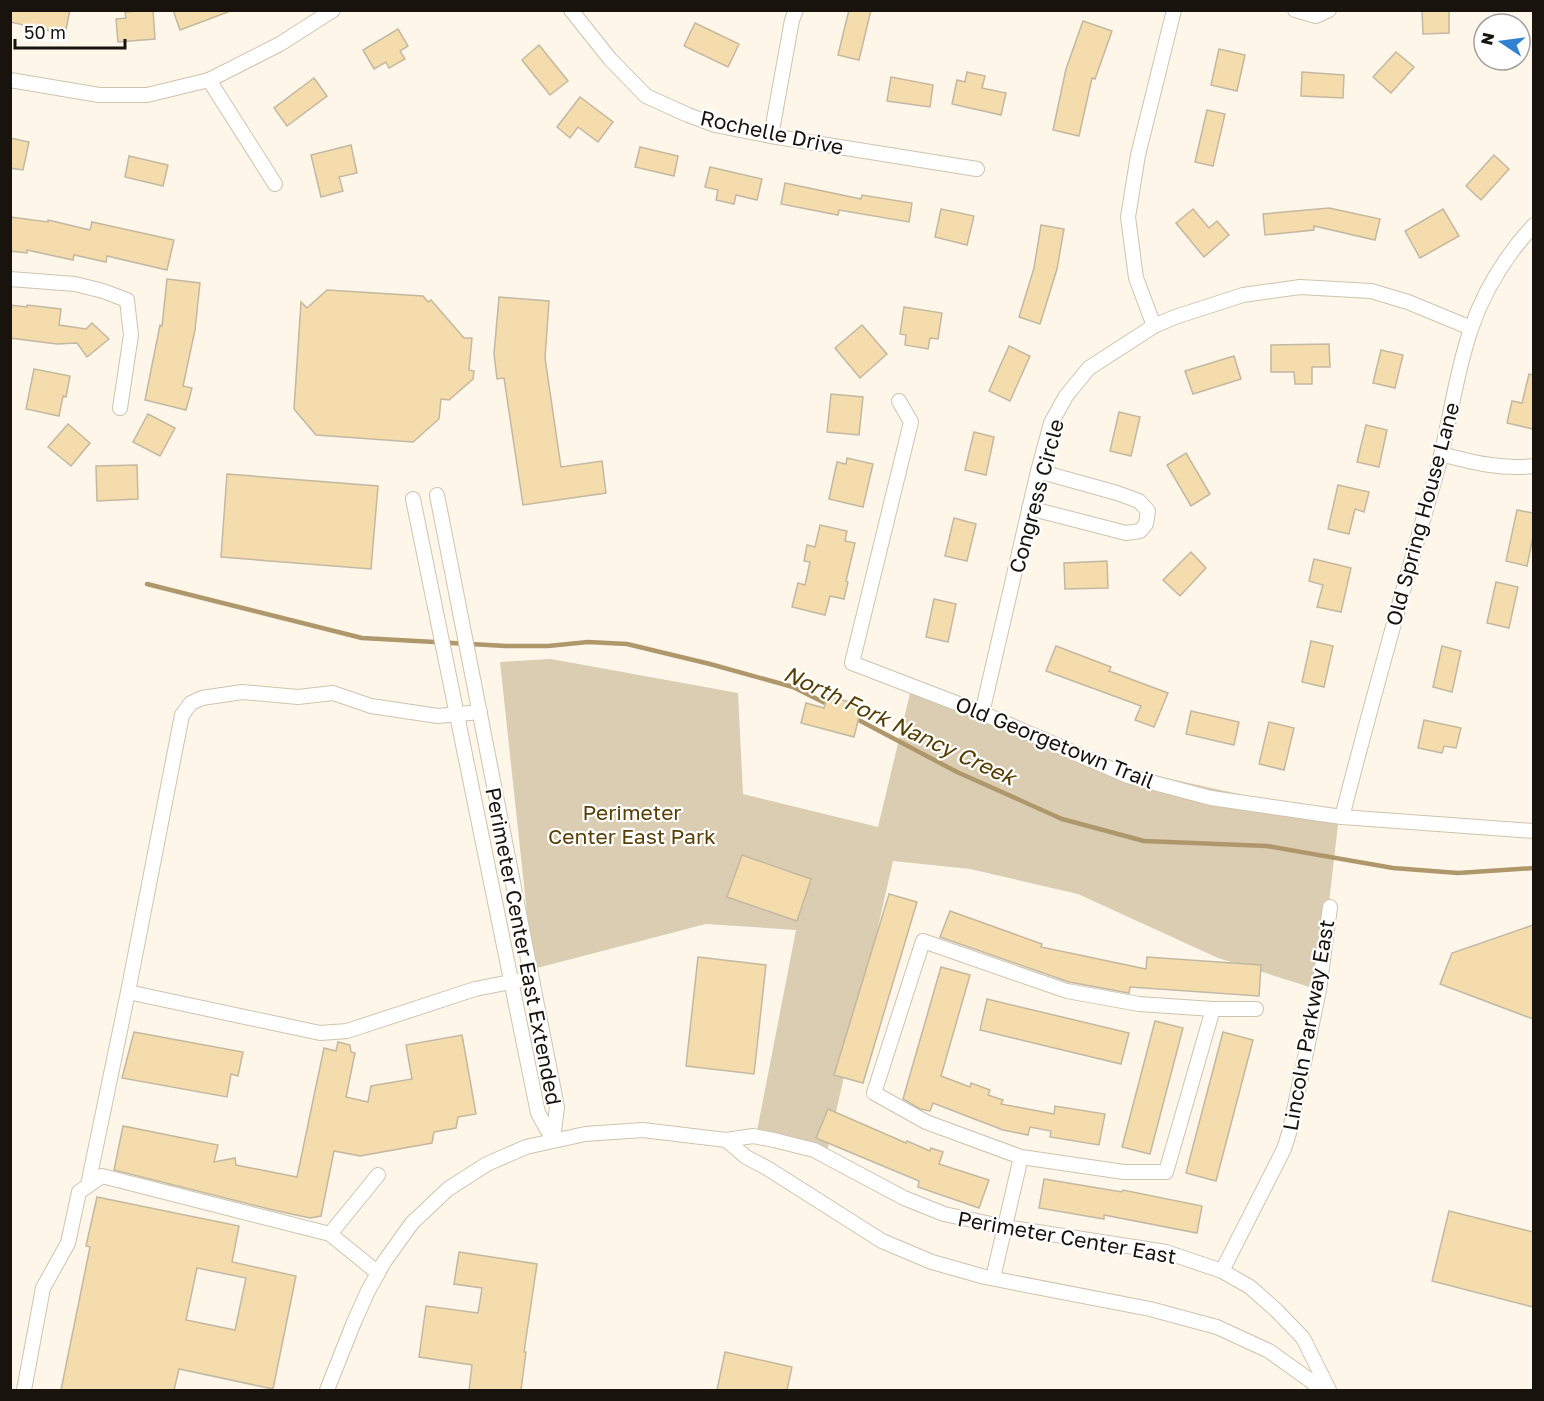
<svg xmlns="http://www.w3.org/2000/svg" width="1544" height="1401" viewBox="0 0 1544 1401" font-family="'Golos Text',sans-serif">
<rect width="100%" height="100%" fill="#fdf6e9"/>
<!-- green -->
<polygon fill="#dbcdb2" points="551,659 738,693 743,794 878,827 911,689 1130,770 1339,816 1319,990 1218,958 1078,894 970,869 893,861 826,1156 757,1131 796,930 706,924 533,969 500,662"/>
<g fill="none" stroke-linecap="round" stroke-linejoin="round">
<!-- stream -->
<g stroke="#ae976a" stroke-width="4.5">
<polyline points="147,584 362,638 506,646 548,646 588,642 627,644 710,664 793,687 829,705"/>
<polyline points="853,717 957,772 1062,819 1144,841 1267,846 1393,868 1458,873 1534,868"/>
</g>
</g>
<!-- building -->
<g fill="#f4dcad" stroke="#c3b8a2" stroke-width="1.5" fill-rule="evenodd">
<polygon points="10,10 70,10 65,34 10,22"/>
<polygon points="153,10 155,39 118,42 116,19 126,18 125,12"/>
<polygon points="173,10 228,10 228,12 180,30"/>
<polygon points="849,10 871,10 859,60 838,55"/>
<polygon points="1422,10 1449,10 1449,33 1423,34"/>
<polygon points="1083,21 1112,31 1095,79 1092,78 1079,136 1053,130 1066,69"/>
<polygon points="695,23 739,44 728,67 684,46"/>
<polygon points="398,29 408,46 400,51 405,59 389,68 386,62 374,69 363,50"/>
<polygon points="539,45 568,81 550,95 522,60"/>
<polygon points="1219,49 1245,55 1237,91 1211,85"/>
<polygon points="1396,52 1414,67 1391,93 1373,77"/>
<polygon points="967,72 985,76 982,88 1006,93 1001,115 952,104 957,80 965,82"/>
<polygon points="1302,72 1344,75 1343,98 1301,96"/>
<polygon points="891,77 933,85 930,107 887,101"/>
<polygon points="314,78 327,96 287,126 274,108"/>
<polygon points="580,97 613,122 598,142 578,127 570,138 557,127"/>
<polygon points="1207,110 1225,114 1213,166 1195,162"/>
<polygon points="10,138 29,142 23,170 10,168"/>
<polygon points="351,145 357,173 339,177 343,191 321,197 311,155"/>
<polygon points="640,147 678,156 674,176 635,167"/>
<polygon points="1494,155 1509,169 1481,200 1466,186"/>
<polygon points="129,156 168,165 163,186 125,177"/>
<polygon points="710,167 762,179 757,200 736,195 734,204 716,200 718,190 705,187"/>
<polygon points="785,183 861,199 862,195 912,203 909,222 839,210 838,215 781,204"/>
<polygon points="1329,208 1380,219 1375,240 1314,226 1314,230 1265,235 1263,214"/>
<polygon points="941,209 974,216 967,245 935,237"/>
<polygon points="1193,209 1209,228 1217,221 1229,235 1204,257 1176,223"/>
<polygon points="1443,209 1459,236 1420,258 1405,231"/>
<polygon points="10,217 48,222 48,220 90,230 92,222 174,240 167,270 107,256 106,262 74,255 73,260 27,250 27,253 10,251"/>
<polygon points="1041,225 1064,229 1057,269 1040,324 1019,317 1034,268"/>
<polygon points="167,279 200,283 195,330 183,386 192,388 186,410 145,400 160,325 162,326"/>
<polygon points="327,290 423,296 428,302 431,300 464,338 472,338 469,370 474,371 473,379 449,400 441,399 439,419 413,442 316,435 294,409 301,302 307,308"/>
<polygon points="499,297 549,301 545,358 561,467 602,461 606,493 523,505 504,378 497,379 494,354"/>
<polygon points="10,305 27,307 27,305 61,309 59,325 86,329 92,323 109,339 87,357 77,343 57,344 10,338"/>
<polygon points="904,307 942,313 938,339 930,338 928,349 905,345 906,335 900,334"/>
<polygon points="862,325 887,354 860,378 835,348"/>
<polygon points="1329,344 1330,367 1312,367 1312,384 1295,384 1294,372 1271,372 1271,345"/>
<polygon points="1009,346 1030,356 1010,401 989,391"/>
<polygon points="1381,350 1403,355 1395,388 1373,383"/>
<polygon points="1234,356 1241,379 1193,394 1185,371"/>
<polygon points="34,369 70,376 66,397 63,396 59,416 26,409"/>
<polygon points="1529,374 1533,375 1533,429 1507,423 1512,401 1522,403"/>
<polygon points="831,394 863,397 859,435 827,432"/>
<polygon points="1119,412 1140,417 1131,456 1110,451"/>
<polygon points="148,414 175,428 160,456 133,442"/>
<polygon points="68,424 90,443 71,466 48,447"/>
<polygon points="1366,425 1387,430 1379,467 1357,462"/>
<polygon points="974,432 994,437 986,475 965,470"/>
<polygon points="1186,453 1210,494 1191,506 1167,465"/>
<polygon points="847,458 873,464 863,507 829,499 837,462 846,464"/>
<polygon points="137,465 138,499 97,501 96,466"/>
<polygon points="227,474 378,486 371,569 221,557"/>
<polygon points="1338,485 1369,492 1364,512 1355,509 1349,534 1328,529"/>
<polygon points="1517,510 1533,513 1533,537 1527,566 1506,561"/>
<polygon points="954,518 976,524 967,561 945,556"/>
<polygon points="820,525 847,531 845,541 855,543 846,581 848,582 844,599 830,596 825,615 792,607 798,583 805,585 810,562 804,561 807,545 815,547"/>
<polygon points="1191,552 1206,568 1180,596 1163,580"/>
<polygon points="1314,559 1351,568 1341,612 1317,607 1323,585 1309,581"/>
<polygon points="1107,561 1108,588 1065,589 1064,563"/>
<polygon points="1496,582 1518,587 1509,628 1487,623"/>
<polygon points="934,599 956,604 948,642 926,637"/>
<polygon points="1311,641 1333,646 1324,687 1302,682"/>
<polygon points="1056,646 1111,667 1109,671 1168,693 1154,727 1135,720 1141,706 1046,671"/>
<polygon points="1442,646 1461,651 1452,692 1433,687"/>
<polygon points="827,696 862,705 854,737 801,723 806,703 824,708"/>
<polygon points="1191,711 1239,722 1234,745 1186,734"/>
<polygon points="1424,720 1461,728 1456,748 1444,746 1442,753 1418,748"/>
<polygon points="1269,722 1294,728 1284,770 1259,764"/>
<polygon points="742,855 811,879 797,921 727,897"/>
<polygon points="889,894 917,902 863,1083 834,1075"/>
<polygon points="950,911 1042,944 1041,947 1146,969 1147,957 1261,965 1259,996 1130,987 1129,993 1069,982 940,937"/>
<polygon points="1533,925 1533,1019 1440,984 1452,953"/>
<polygon points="698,957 766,965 754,1074 686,1066"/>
<polygon points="941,967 970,975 941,1076 970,1087 971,1083 990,1090 988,1095 1003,1100 1001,1104 1054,1114 1055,1106 1105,1114 1099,1145 1050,1137 1051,1131 1030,1127 1028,1135 1003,1130 933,1103 930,1111 920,1109 903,1099"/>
<polygon points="987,999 1129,1033 1121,1064 980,1030"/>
<polygon points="1155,1021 1183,1028 1150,1154 1122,1147"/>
<polygon points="134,1032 243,1052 238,1076 231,1074 227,1097 122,1078"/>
<polygon points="1223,1032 1253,1040 1216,1181 1186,1173"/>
<polygon points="462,1035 476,1114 458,1117 456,1128 434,1132 432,1143 360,1156 334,1151 321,1216 310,1218 273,1210 114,1170 123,1126 218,1145 214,1162 235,1158 236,1165 297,1177 324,1048 336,1051 338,1042 350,1045 351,1052 355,1053 346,1097 368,1102 371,1086 412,1079 406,1045"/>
<polygon points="828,1109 906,1143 907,1141 930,1151 931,1148 943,1152 939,1164 989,1180 979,1208 918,1187 919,1181 816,1138"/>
<polygon points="1044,1179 1122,1192 1123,1190 1202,1206 1197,1233 1104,1215 1104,1219 1039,1208"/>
<path d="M97,1197L239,1226L232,1262L296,1276L273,1389L179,1369L174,1390H61L90,1247L86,1246ZM197,1268L246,1278L235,1330L186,1320Z"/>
<polygon points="1449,1211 1533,1232 1533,1307 1432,1281"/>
<polygon points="459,1252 537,1264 524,1352 526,1352 521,1390 469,1390 472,1365 419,1357 426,1306 478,1313 482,1288 454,1284"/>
<polygon points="725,1352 792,1367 787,1390 717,1390"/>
</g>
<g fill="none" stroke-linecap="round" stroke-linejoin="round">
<!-- street casing -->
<g stroke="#cfc3ae" stroke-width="16">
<g id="street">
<polyline points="571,10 610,59 646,96 688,115 715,125 771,136 977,169"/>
<polyline points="1295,10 1316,16 1329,10"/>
<polyline points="10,80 99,95 147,95 209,80 280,44 333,10"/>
<polyline points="209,80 275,184"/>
<polyline points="771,136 792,20 796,10"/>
<polyline points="10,279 75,284 103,291 127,300 131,335 120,408"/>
<polyline points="1154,326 1136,278 1128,217 1138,155 1174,10"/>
<polyline points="899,401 911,422 852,663 982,713 1128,776 1211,798 1342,817 1534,831"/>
<path d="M1441,454C1471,462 1502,470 1534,466"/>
<polyline points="437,495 557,1107 553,1140"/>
<polyline points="413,499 538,1113 553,1140"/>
<polyline points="1029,508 1126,533 1140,531 1146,524 1148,511 1139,501 1117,493 1038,471"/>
<polyline points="982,713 1038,471 1051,423 1066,396 1089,368 1154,326 1175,317 1243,295 1300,287 1371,291 1408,302 1471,328"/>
<path d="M1342,817C1372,701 1404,586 1437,471C1450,424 1455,375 1471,329C1484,291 1507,254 1534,225"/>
<polyline points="128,992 320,1033 347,1031 475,989 531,978"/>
<polyline points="1213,1009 1256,1009"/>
<polyline points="726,1140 746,1157 767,1168 882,1241 932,1262 985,1277 1150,1309 1217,1327 1269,1351 1311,1381 1320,1390"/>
<polyline points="88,1185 128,992 182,715 191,703 202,698 242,692 298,697 333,693 371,706 438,716 480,712"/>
<polyline points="330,1234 378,1175"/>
<polyline points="1222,1271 1284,1149 1290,1130 1319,990 1330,907"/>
<polyline points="993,1278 1021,1157 1124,1172 1166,1172 1213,1009 1139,1004 1067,991 923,941 874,1093 926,1122 1021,1157"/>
<polyline points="24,1390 43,1288 68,1243 79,1192 102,1176 330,1234 378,1273"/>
<polyline points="327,1390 354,1322 368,1291 384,1262 412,1223 448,1189 487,1164 526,1147 585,1134 643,1130 726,1140 753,1136 774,1140 814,1150 904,1198 944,1214 1005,1227 1166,1252 1222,1271 1250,1287 1276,1310 1303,1338 1329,1390"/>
</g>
</g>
<!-- street -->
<use href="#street" stroke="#fff" stroke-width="14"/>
</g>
<g text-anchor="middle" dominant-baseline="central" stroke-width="4.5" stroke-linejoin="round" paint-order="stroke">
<!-- street labels -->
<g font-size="21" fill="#18140d" stroke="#fff">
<text transform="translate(772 132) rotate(12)">Rochelle Drive</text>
<text transform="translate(1036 496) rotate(-75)">Congress Circle</text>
<text transform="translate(1422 514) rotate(-75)">Old Spring House Lane</text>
<text transform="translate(1055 742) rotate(22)">Old Georgetown Trail</text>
<text transform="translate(524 946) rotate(79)">Perimeter Center East Extended</text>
<text transform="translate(1308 1025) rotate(-80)">Lincoln Parkway East</text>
<text transform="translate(1067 1237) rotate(10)">Perimeter Center East</text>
</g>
<!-- park labels -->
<g font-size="21" fill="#584004" stroke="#fff">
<text x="632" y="812">Perimeter<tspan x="632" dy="24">Center East Park</tspan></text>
</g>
<!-- water labels -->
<g font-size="22" font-style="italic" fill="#553d00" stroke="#fff">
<text transform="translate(900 725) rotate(25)">North Fork Nancy Creek</text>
</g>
</g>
<!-- border -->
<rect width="1544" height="1401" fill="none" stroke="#18140d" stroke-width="24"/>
<!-- north arrow -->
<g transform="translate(1502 42) rotate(283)"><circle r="28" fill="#ffffff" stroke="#a3a19e" stroke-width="1.5"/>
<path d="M0-4.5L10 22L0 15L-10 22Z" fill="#3181d1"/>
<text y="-9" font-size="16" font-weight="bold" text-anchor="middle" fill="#18140d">N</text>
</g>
<!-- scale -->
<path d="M15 39v9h110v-9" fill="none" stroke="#18140d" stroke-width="3"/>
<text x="24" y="39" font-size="18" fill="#18140d" stroke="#ffffff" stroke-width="4.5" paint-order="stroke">50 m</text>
</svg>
